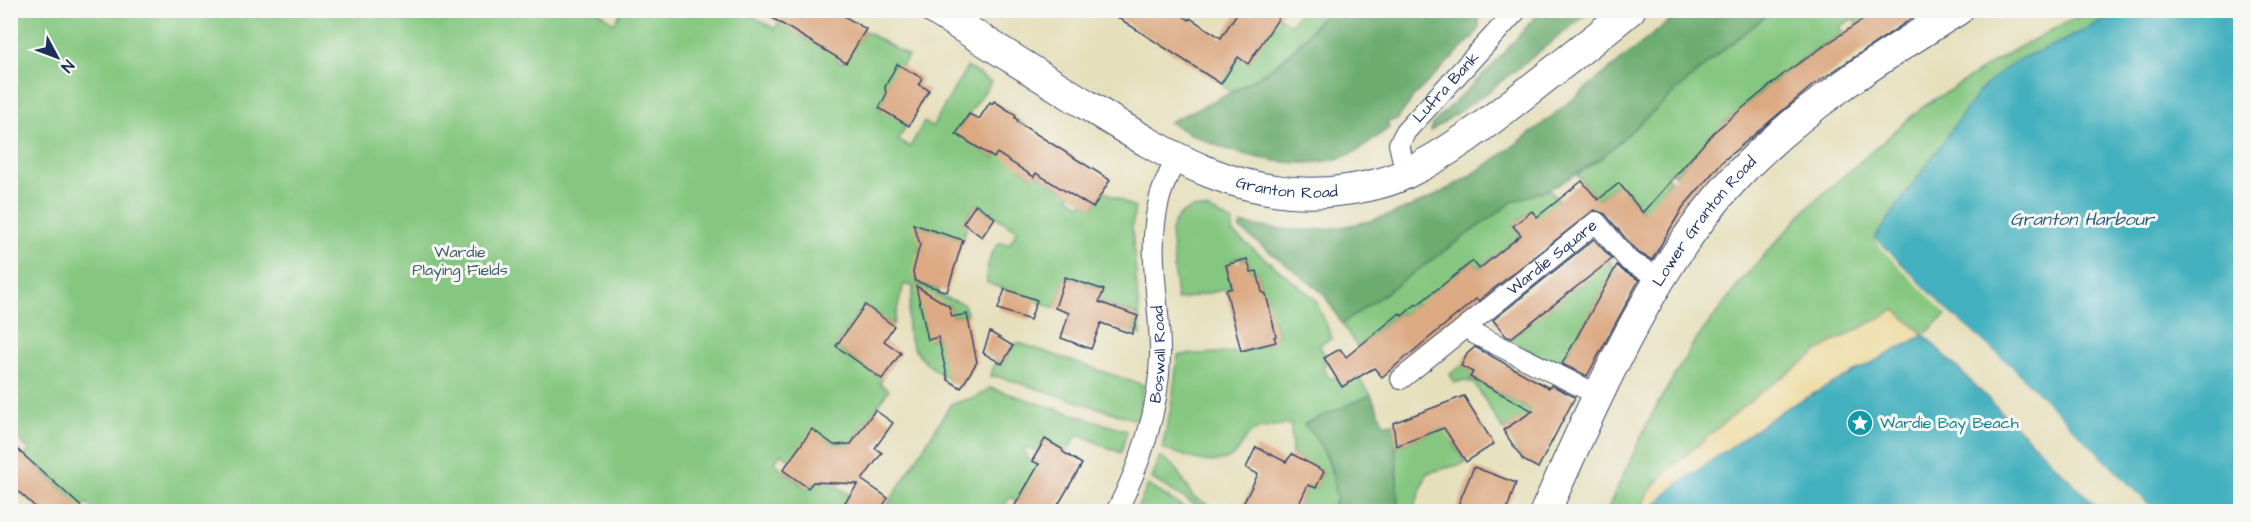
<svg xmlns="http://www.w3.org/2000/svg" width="2251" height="522" viewBox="0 0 2251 522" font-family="'Architects Daughter',sans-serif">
<rect width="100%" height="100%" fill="#f6f6f2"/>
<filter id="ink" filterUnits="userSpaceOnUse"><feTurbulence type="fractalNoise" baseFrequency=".0167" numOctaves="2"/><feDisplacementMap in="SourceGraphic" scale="12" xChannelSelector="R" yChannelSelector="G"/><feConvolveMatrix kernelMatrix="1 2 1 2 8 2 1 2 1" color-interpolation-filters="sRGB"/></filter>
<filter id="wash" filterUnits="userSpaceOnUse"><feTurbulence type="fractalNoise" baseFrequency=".008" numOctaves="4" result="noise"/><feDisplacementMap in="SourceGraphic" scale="24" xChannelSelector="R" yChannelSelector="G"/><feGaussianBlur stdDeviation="1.35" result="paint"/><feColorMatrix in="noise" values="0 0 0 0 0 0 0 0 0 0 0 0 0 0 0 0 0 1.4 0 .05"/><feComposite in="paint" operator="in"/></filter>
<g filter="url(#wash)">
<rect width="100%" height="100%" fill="#e6dfbb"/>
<!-- green -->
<g fill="#85c780" stroke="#507b6f" stroke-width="1.5">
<path d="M11,10H596L614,23L622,11H753L751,15L775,29L782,17L803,37L837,56V60L842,63L846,61L865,31L908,56C902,68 890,77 885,87L888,92L879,108L907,124L898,140L910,147L924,122L932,127L967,67L991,82L959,129L969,142L994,158L1018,120L1025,125L1013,145L1021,169L1033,176L1036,173L1071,194L1069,197L1081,205L1083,202L1093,207L1104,191L1135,208L1132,228L1141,335L1133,332L1138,315L1099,302L1103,290L1065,277L1055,308L987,283C985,268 989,255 999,243L1010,244L1017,230L976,204L963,222L967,226L963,240L922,227L923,244L919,246L918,252L923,260L917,283L939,290L938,295L964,304L967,314L952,317L949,305L922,311L929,340L938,337L951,381C908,353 900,338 914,287L904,284L893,325L865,305L836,346L882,379L880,384L889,390L851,444L834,445L812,430L791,460L781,453L774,463L807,489L813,482L832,483L850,495L838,511L96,512L87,503L78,511H56L70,496L38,467L21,460L30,450L10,432L11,390L13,387L10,385V73L16,64L11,61Z"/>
<path d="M1300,11H1326C1295,51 1277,68 1231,92L1221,84L1238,57L1249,64L1265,35L1267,36L1273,27L1276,15L1291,25Z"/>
<path d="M1772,11H1877L1857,23L1853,18L1839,27L1843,33C1809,54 1777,78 1747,104L1750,109L1737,120L1733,116L1726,122L1675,175L1670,171L1666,175L1671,180L1645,215L1619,183L1598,200L1577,175L1600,159L1718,54Z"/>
<path d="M2088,11H2121L2061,42L2022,58L1949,312L1924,335L1895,310L1693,450C1671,468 1652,485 1640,511L1606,512L1652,414L1693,344L1742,280L1806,209L1921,108L2010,52Z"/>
<polygon points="1549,189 1562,205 1540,221 1531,211 1513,226 1521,235 1479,269 1472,261 1418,306 1416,304 1402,316 1399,313 1358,348 1342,324 1514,201"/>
<path d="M1193,208L1208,209L1233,222L1232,232L1315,299L1332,338L1319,345L1326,357L1324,359L1327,363L1323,367L1330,379L1335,377L1342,387L1358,378L1371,395L1304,424C1323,445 1333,466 1335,495H1338L1331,511H1292H1296L1308,485L1316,488L1324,471L1292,454L1291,424C1280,426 1264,426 1254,431C1243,436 1242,449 1234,455C1215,471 1182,455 1162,448L1171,408L1178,355L1241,352L1275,342L1274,337L1278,336L1274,321L1270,322L1266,304L1268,301L1266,294L1262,292L1257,271L1251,272L1247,259L1242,261L1241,257L1233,259L1232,264L1226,265L1232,288L1177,300L1171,231C1175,218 1181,212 1193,208Z"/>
<polygon points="1609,260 1615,269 1563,362 1559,367 1509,340"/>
<polygon points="1019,343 1143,385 1138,418 1133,419 1000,377 990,376 996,361 1002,364 1014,344"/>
<polygon points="1461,366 1473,372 1470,378 1529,409 1549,409 1523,460 1515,448 1512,425 1503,430 1478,389 1472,382 1461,381 1454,383 1450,374"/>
<polygon points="990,388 1127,431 1121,453 1078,434 1064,456 1062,449 1048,441 1042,443 1037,452 1026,447 1023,453 1028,455 1026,458 1040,465 1017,502 1010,497 1004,507 1010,511 994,511 986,509 984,512 883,512 951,404 976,397"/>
<polygon points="1454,424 1453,443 1466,463 1427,473 1413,511 1398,511 1396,446"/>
<polygon points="1160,456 1175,467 1193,497 1219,511 1206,511 1152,479"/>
<polygon points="1148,485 1189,511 1136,511"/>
</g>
<!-- forest -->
<g fill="#6cac6e" stroke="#446e66" stroke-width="1.5">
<polygon points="1541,10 1591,11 1489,91 1431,131 1432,124 1495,63"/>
<path d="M1326,11H1479V29L1475,35L1415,95L1397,120L1387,121L1389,128C1378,136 1367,146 1355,152C1301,179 1217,151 1169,122C1207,103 1250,87 1283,60C1300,46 1313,28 1326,11Z"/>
<path d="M1682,11H1772L1718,54L1600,159L1556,186L1514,201L1342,324L1323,293L1239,228L1243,224C1270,228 1297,232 1325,229C1422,220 1499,159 1572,100C1609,70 1645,40 1682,11Z"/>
<path d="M1371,395L1384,424L1393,423L1396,446L1398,511H1331L1338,496L1335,495C1335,467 1323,443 1304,424Z"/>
</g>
<!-- sand -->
<polygon fill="#eeda9e" stroke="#84847e" stroke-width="1.5" points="1895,310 1924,335 1934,352 2072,512 1641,512 1647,495 1666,472 1756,396 1826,346"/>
<!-- water -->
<g fill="#42b0be" stroke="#2e708e" stroke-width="1.5">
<polygon points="2121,11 2240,11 2240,511 2155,511 2010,365 1949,312 1875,238 1977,94 1998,74 2022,58 2061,42"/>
<polygon points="1924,335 2102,511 1647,512 1674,487 1783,410"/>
</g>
<!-- pier -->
<g fill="#e6dfbb">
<polygon points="1875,238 1949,312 2010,365 2155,511 2151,512 2008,368 1946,314 1880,247"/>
<polygon points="1923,332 1926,333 2105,512 2102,511"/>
</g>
<g id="blocks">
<!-- building -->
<g fill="#dca982">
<polygon points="759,10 834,10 866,29 846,63"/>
<polygon points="1106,10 1174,10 1189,20 1190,18 1221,38 1239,10 1284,10 1248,64 1238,57 1221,84"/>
<polygon points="1877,10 1924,10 1813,85 1723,161 1683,207 1652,260 1637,252 1605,214 1594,210 1478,301 1476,299 1382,377 1374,368 1342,387 1324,358 1340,349 1346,357 1400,313 1402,316 1416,304 1417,305 1473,261 1479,269 1521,235 1513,226 1532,211 1537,217 1582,181 1598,200 1619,183 1643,213 1714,132 1786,72"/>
<polygon points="897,64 922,78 919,85 929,90 909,126 879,108 886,95 885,87"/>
<polygon points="994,101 1016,115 1015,118 1018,120 1017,122 1110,180 1093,208 1036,173 1034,177 997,153 994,158 956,134 969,114 979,119 990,102 992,104"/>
<polygon points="976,204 995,218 982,237 963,223"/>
<polygon points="913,224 963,240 947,292 915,281 913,272 920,244"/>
<polygon points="1594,239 1612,259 1511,338 1506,336 1493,320"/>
<polygon points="1247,259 1251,272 1257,271 1262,292 1266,294 1276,336 1274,337 1276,342 1241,351 1226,290 1232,288 1226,265"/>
<polygon points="1617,265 1623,271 1639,280 1587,376 1562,364"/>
<polygon points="1065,277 1104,290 1099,302 1138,316 1132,334 1101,323 1091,349 1061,338 1069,313 1055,308"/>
<polygon points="916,286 949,306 952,317 967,314 977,362 961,388 948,380 938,337 928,340"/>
<polygon points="1005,289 1037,300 1030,320 998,309"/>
<polygon points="865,305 894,326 884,341 901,353 882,379 836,346"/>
<polygon points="990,332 1013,346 1002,364 983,353"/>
<polygon points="1475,347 1549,388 1551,385 1575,397 1538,468 1523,460 1503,430 1533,411 1470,377 1473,372 1461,366 1467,354"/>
<polygon points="1464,396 1494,444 1466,462 1444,428 1396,446 1393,423"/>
<polygon points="875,410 893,423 875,448 882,453 862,480 888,498 879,512 838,512 858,484 813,482 808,488 783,470 812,429 834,445 851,444"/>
<polygon points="1045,439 1062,449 1063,452 1082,464 1054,512 1011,512 1039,464 1032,461"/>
<polygon points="10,443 54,482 87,512 41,512 10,484"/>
<polygon points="1256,447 1286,462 1292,454 1324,471 1316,488 1308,485 1295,512 1239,512 1258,474 1246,468"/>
<polygon points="1474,467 1516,483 1506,512 1455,512"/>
</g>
</g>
</g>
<g filter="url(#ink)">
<use href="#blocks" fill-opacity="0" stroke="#39496c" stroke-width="1.5"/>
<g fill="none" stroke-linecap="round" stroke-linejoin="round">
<!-- street casing -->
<g stroke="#39496c" stroke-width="22">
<g id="street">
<path id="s1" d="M1406,174L1399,144L1406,131L1517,10"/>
<polyline points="1467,326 1475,334 1598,395"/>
<path id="s2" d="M1401,379L1596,222L1629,261L1662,279"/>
<path id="s3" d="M1116,512C1140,466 1159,410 1160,357C1161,306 1146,252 1159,201C1162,187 1170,172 1176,159"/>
</g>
</g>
<!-- primary casing -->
<g stroke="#39496c" stroke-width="32">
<g id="primary">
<path id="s4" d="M935,10C981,39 1028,68 1074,97C1159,150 1240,206 1346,190C1367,187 1388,183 1407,173C1449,153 1486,124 1523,95C1559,67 1595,39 1630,10"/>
<path id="s5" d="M1545,512C1596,399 1651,268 1736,177C1796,112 1883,56 1958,10"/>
</g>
</g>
<!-- street -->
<use href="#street" stroke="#fff" stroke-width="20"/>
<!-- primary -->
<use href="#primary" stroke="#fff" stroke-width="30"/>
</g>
</g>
<!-- icons -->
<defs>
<g id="sight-disc" transform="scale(1.35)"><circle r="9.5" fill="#0f9aa8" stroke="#f6f6f2"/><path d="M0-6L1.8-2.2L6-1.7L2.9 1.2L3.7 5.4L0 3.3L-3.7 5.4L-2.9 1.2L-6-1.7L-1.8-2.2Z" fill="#fff"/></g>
</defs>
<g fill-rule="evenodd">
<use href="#sight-disc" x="1860" y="423"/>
</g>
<g text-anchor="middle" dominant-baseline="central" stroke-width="6" stroke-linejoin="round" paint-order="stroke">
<!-- street labels -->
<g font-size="16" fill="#1b2f5e" stroke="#f6f6f2">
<text stroke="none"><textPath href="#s1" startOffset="105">Lufra Bank</textPath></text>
<text stroke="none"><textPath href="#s4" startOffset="399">Granton Road</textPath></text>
<text stroke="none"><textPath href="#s5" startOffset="333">Lower Granton Road</textPath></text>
<text stroke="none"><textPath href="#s2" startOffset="194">Wardie Square</textPath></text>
<text stroke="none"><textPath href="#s3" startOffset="165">Boswall Road</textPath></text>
</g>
<!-- park labels -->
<g font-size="16" fill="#3b5d68" stroke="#f6f6f2">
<text x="460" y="252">Wardie<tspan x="460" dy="18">Playing Fields</tspan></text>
</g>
<!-- culture labels -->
<g font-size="16" fill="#0d838f" stroke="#f6f6f2" text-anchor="start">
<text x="1880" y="423">Wardie Bay Beach</text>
</g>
<!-- water labels -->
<g font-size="18" font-style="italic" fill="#295c80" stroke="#f6f6f2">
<text x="2082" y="219">Granton Harbour</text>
</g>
</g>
<!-- margin -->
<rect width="2251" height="522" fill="none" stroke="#f6f6f2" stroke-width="36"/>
<!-- north arrow -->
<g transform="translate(57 57) rotate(131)" stroke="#f6f6f2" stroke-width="4.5" paint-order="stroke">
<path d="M0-4.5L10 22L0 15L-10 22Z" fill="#1b2f5e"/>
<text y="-9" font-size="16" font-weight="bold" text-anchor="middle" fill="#1b2f5e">N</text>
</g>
</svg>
